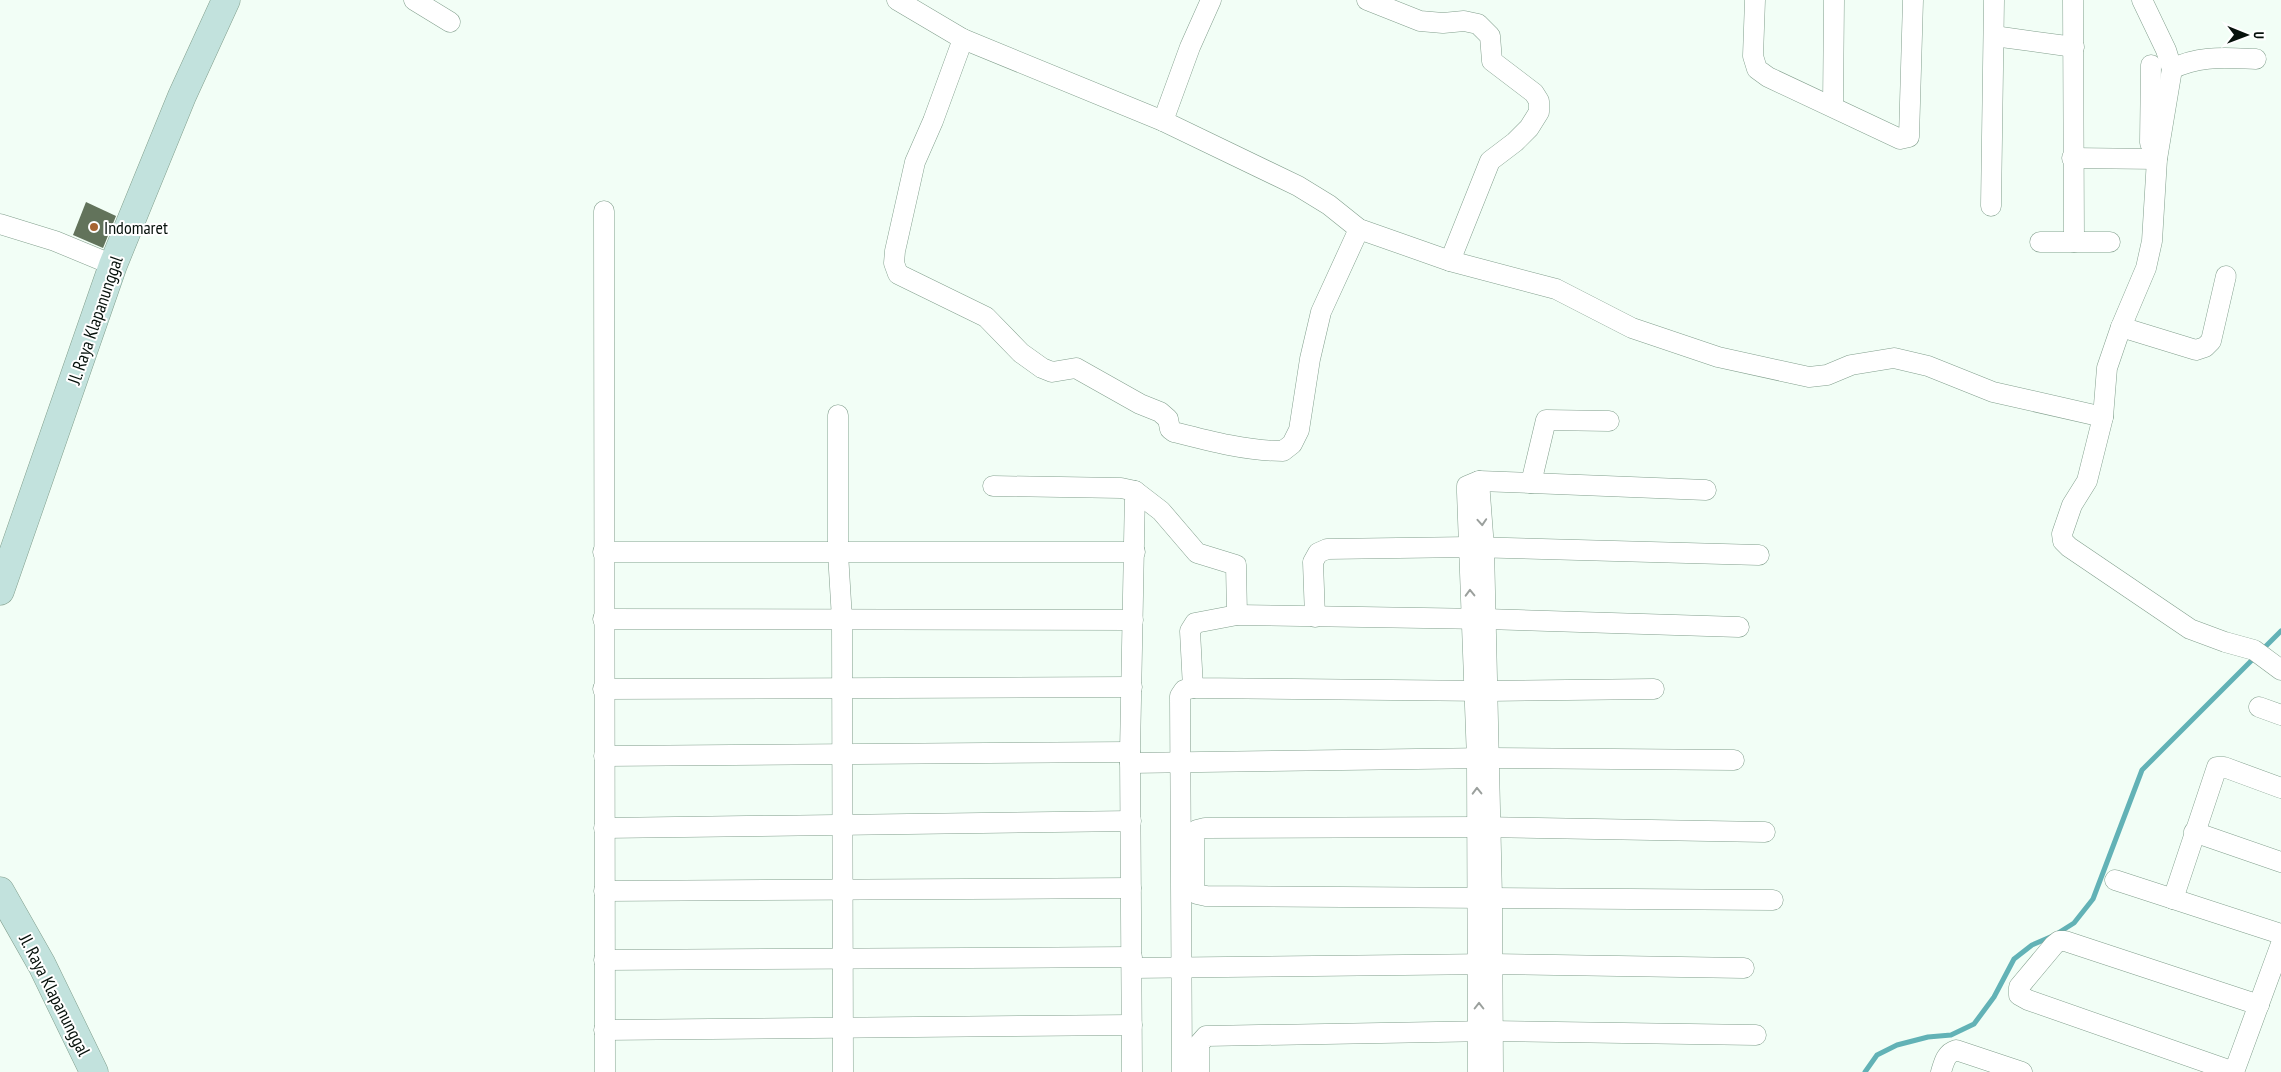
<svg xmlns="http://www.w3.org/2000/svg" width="2281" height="1072" viewBox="0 0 2281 1072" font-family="'PT Sans Narrow',sans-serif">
<rect width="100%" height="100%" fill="#f2fef6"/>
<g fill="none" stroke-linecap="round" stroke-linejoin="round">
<!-- stream -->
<g stroke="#62b2b6" stroke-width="5">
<polyline points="2262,650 2281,631"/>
<polyline points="1865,1072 1877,1055 1897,1045 1928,1037 1951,1035 1974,1024 1994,997 2014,959 2032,945 2055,935 2074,923 2093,899 2142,770 2256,656"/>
</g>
</g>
<!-- building -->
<polygon fill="#62735b" points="86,202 116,216 103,248 73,235"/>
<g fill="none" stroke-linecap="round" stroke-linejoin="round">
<!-- street casing -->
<g stroke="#829f8d" stroke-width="21">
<g id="street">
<polyline points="414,0 450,22"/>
<polyline points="897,0 963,39 1163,121 1298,186 1329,205 1359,229 1450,261 1556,289 1632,328 1718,357 1809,377 1827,375 1851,365 1894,358 1928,366 1993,392 2103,417 2107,368 2121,327 2146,268 2152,241 2157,159 2172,69 2166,50 2142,0"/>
<polyline points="1367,0 1420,21 1443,23 1464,21 1478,24 1490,36 1492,61 1534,93 1539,101 1539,112 1529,128 1515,142 1490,161 1450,261"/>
<polyline points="1755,0 1753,56 1757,69 1768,77 1900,139 1909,137 1913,0"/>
<polyline points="2073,0 2074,242"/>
<polyline points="1994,36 2074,47"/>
<path d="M963,39L933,121L915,162L895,251L894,263L898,274L986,317L1021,353L1042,368L1052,372L1076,368L1140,404L1160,412L1168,419L1170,429L1174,432C1209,441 1247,451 1283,451L1292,444L1299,430L1310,359L1321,312L1359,229"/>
<path d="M2172,69C2199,55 2226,58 2256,59"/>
<polyline points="1833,106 1834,0"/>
<polyline points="1163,121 1190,47 1211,0"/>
<polyline points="2150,143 2151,65"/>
<polyline points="2072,158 2157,159"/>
<polyline points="1991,206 1994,0"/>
<polyline points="604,211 605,1072"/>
<polyline points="0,224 55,241 113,265"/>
<polyline points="2040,242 2110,242"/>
<polyline points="2121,327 2196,350 2205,347 2211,341 2226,276"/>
<polyline points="838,415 838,553 842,619 843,1072"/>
<polyline points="2103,417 2087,481 2072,505 2062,534 2063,541 2069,547 2190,629 2225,642 2254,650 2281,670"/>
<polyline points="1479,481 1706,490"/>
<polyline points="1531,483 1546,420 1609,421"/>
<polyline points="993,486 1121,488 1135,491 1130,752 1132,1072"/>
<polyline points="1135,491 1161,511 1197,553 1236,565 1237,615"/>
<polyline points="603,552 1135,552"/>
<polyline points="1315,617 1313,562 1318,553 1327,549 1469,547 1759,555"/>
<polyline points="603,619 1133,620"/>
<polyline points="603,689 1132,687"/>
<polyline points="1654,689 1487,691 1193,688 1190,631 1195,623 1237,615 1485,619 1739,627"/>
<polyline points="2259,707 2281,715"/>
<polyline points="604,756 1130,752"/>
<polyline points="1130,763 1489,758 1734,760"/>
<polyline points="604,828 1131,821"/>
<polyline points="1765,832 1478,827 1205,828 1197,830 1194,836 1194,888 1197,894 1206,896 1773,900"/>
<polyline points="2194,832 2281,862"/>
<polyline points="2115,880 2281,934"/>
<polyline points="604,891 1131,888"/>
<polyline points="2173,899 2217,767 2224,767 2281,788"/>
<polyline points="604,960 1132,957"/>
<polyline points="1132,968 1492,964 1744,968"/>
<polyline points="604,1030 1132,1025"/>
<polyline points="1182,1072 1180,696 1184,690 1193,688"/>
<polyline points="1199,1072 1199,1044 1206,1036 1492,1031 1756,1035"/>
<polyline points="1478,1072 1477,759 1467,492 1467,486 1479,481 1484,548 1492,897 1493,1072"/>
<path d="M1941,1072C1944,1062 1946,1053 1956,1050L2022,1072"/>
<polyline points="2234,1072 2028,1000 2019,995 2019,987 2054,945 2059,941 2065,941 2259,1005"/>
<polyline points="2234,1072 2281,944"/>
</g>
</g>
<!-- secondary casing -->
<g stroke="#829f8d" stroke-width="29">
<g id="secondary">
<polyline points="0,591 113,265 182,96 226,0"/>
<polyline points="0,891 42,965 94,1072"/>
</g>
</g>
<!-- street -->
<use href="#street" stroke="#fff" stroke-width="20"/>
<!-- secondary -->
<use href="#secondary" stroke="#c2e2dd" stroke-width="28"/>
</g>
<!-- one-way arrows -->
<defs><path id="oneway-chevron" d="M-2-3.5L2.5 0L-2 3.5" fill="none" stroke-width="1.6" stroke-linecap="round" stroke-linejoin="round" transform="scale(1.25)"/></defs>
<g stroke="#9ba09d">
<use href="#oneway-chevron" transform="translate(1482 522) rotate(86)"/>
<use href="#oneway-chevron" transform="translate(1470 593) rotate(-91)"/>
<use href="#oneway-chevron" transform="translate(1477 791) rotate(-91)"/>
<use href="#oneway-chevron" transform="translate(1479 1006) rotate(-90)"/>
</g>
<!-- markers -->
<circle fill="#a66330" stroke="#fff" stroke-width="2" cx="94" cy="227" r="5"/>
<g text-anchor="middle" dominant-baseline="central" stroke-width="4" stroke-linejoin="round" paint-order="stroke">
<!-- poi labels -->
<g font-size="18" fill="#06110b" stroke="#fff" text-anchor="start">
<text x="104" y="227">Indomaret</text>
</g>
<!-- street labels -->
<g font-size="18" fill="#06110b" stroke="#fff">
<text transform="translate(95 320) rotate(-71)">Jl. Raya Klapanunggal</text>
<text transform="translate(55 995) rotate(63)">Jl. Raya Klapanunggal</text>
</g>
</g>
<!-- north arrow -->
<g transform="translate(2246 35) rotate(91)" stroke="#ffffff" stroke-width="4" paint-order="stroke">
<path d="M0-4L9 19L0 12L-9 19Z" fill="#06110b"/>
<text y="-8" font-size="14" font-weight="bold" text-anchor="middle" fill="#06110b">U</text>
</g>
</svg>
